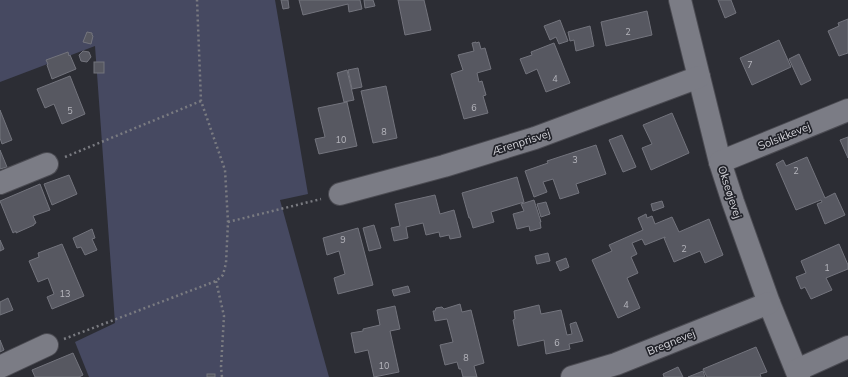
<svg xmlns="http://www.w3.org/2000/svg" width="848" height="377" viewBox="0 0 848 377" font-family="Mulish,sans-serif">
<rect width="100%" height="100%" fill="#2c2d34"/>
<!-- green -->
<polygon fill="#464961" points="0,0 275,0 308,194 280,200 329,377 89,377 75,342 115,323 95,46 0,82"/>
<!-- building -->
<g fill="#575861" stroke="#73747d">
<polygon points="281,0 288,0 289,8 283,9"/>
<polygon points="299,0 360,0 362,9 349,12 348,4 303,15"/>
<polygon points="364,0 373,0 375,6 365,8"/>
<polygon points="398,0 424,0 431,30 405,35"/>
<polygon points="718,0 731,0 736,13 725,18"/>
<polygon points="647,11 652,35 606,46 601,22"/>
<polygon points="848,19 848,53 839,56 828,31 839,26 838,23"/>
<polygon points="560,20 568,41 559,44 556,37 550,40 544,26"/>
<polygon points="590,26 594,46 576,51 574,40 570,41 568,32"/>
<polygon points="87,32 92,33 92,35 93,36 91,44 83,42"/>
<polygon points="779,40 791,67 752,85 740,58"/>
<polygon points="476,42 476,43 479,42 481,49 485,48 491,69 477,73 479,82 482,81 486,95 483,96 488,113 464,119 451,74 463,70 458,55 474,51 472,43"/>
<polygon points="554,43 570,83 546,92 537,69 526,74 520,59 532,55 531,52"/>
<polygon points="83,51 89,52 91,57 87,62 81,61 79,55"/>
<polygon points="68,52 69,56 70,55 76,69 52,79 47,65 48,64 46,60"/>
<polygon points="799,54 811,80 801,85 789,59"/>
<rect x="94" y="62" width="10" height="11"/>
<polygon points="358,68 362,87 352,89 348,70"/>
<polygon points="347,70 354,100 344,102 337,73"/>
<polygon points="70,76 85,114 62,124 54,104 45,108 37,89"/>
<polygon points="386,86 397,138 373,143 361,91"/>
<polygon points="347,102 357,146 319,154 315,139 325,137 318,108"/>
<polygon points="0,110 12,140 2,144 0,138"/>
<polygon points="672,113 689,153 651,170 642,148 652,144 643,125"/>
<polygon points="622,135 636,167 623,172 609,140"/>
<polygon points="848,137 848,158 840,140"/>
<polygon points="596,145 606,174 576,184 579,193 560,199 553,179 543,182 547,192 534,197 525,171 548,163 547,161"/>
<polygon points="0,150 7,167 0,169"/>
<polygon points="807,157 825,198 835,193 845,215 825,224 817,204 822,202 821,200 796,210 776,164 783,160 786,166"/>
<polygon points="69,175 77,194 52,205 44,184"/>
<polygon points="517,177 524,202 491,212 494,222 473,228 470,218 469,218 462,193"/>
<polygon points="40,184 50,210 33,216 36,223 34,224 34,225 16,233 16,231 13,233 0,201"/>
<polygon points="435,195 440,214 454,210 461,237 450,239 449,235 440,237 439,232 426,235 423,223 406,227 408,238 394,241 391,228 400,226 395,204"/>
<polygon points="534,200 541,222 540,222 541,228 530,231 529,226 517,229 513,214 524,211 521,204"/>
<polygon points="662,201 664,207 653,211 651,204"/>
<polygon points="546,202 550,214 541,217 537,204"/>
<polygon points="646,214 647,218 652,216 655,224 672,217 679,232 709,219 723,255 705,263 700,251 674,262 664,238 665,238 665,237 645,245 642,239 632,243 637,254 631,257 638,273 627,278 640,308 618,318 592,260 612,251 609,245 643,230 638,218"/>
<polygon points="374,225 381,248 369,251 363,228"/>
<polygon points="358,228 373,285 338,294 334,278 345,274 339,251 327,255 323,238"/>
<polygon points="92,229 95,238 92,239 97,250 85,255 81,247 77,248 73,238"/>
<polygon points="0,240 4,249 0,251"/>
<polygon points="62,244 84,296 52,309 47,297 54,294 48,278 38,282 29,261 39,257 38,253"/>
<polygon points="839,244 848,265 848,269 826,278 832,290 811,299 805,287 801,289 796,277 806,273 801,261"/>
<polygon points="548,253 550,261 537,264 535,256"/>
<polygon points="566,258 569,267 560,271 556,262"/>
<polygon points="408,286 410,292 394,296 392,290"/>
<polygon points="8,298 13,310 0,315 0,302"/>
<polygon points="460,304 462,312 471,310 484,363 474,366 477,377 463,377 461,369 459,369 457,362 445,365 440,345 453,342 447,319 435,321 433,311 435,311 436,308 442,307 444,309"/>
<polygon points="539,305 541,314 561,310 567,335 572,334 570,324 576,322 583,341 569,344 570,349 546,354 544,340 518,346 513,320 515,319 514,311"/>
<polygon points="395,306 400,329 390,331 399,372 374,377 368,350 355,353 351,333 363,331 363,329 380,325 377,310"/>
<polygon points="0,340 4,350 0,352"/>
<polygon points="756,347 767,372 760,374 761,377 707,377 703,369"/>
<polygon points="73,353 83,375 79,377 35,377 32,370"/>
<polygon points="678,367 683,377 664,377 663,374"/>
<polygon points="703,371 705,377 688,377"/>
<rect x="207" y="374" width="8" height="3"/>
</g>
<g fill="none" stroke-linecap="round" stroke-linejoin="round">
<!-- minor casing -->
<g stroke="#4b4b52" stroke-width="24">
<g id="minor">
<polyline points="680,0 699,77 720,162 733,202 769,303 799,377"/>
<polyline points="720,162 848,110"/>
<polyline points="0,183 47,164"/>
<polyline points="340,194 444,166 535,138 699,77"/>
<polyline points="0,367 47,345"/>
<polyline points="797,370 848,347"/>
<polyline points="572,377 616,364 769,303"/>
</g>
</g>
<!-- path -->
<g stroke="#7a7b81" stroke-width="2.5" stroke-dasharray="2 3" stroke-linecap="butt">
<polyline points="65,157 201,101"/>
<polyline points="228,222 321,199"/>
<polyline points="216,281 224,316 221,367 222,377"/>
<polyline points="64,339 216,281 223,275 226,263 228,222 225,170 201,101 197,0"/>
</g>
<!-- minor -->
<use href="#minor" stroke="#7b7c85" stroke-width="22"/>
</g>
<g text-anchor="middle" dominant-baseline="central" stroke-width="3.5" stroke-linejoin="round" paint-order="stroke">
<!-- number labels -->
<g font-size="9" fill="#b7b7be">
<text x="628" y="31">2</text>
<text x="750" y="64">7</text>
<text x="555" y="78">4</text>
<text x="474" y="107">6</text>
<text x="70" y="110">5</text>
<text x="384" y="131">8</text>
<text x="341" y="139">10</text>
<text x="575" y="159">3</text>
<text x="796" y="170">2</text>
<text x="343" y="239">9</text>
<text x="684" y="248">2</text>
<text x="827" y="267">1</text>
<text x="65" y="293">13</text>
<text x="626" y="304">4</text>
<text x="557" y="342">6</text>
<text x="466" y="357">8</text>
<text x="384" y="365">10</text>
</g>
<!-- street labels -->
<g font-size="11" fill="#d7d7dd" stroke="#22232a">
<text transform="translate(784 136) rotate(-22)">Solsikkevej</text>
<text transform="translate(521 142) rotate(-18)">Ærenprisvej</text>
<text transform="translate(730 192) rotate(72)">Okseøjevej</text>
<text transform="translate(671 342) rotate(-22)">Bregnevej</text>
</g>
</g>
</svg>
